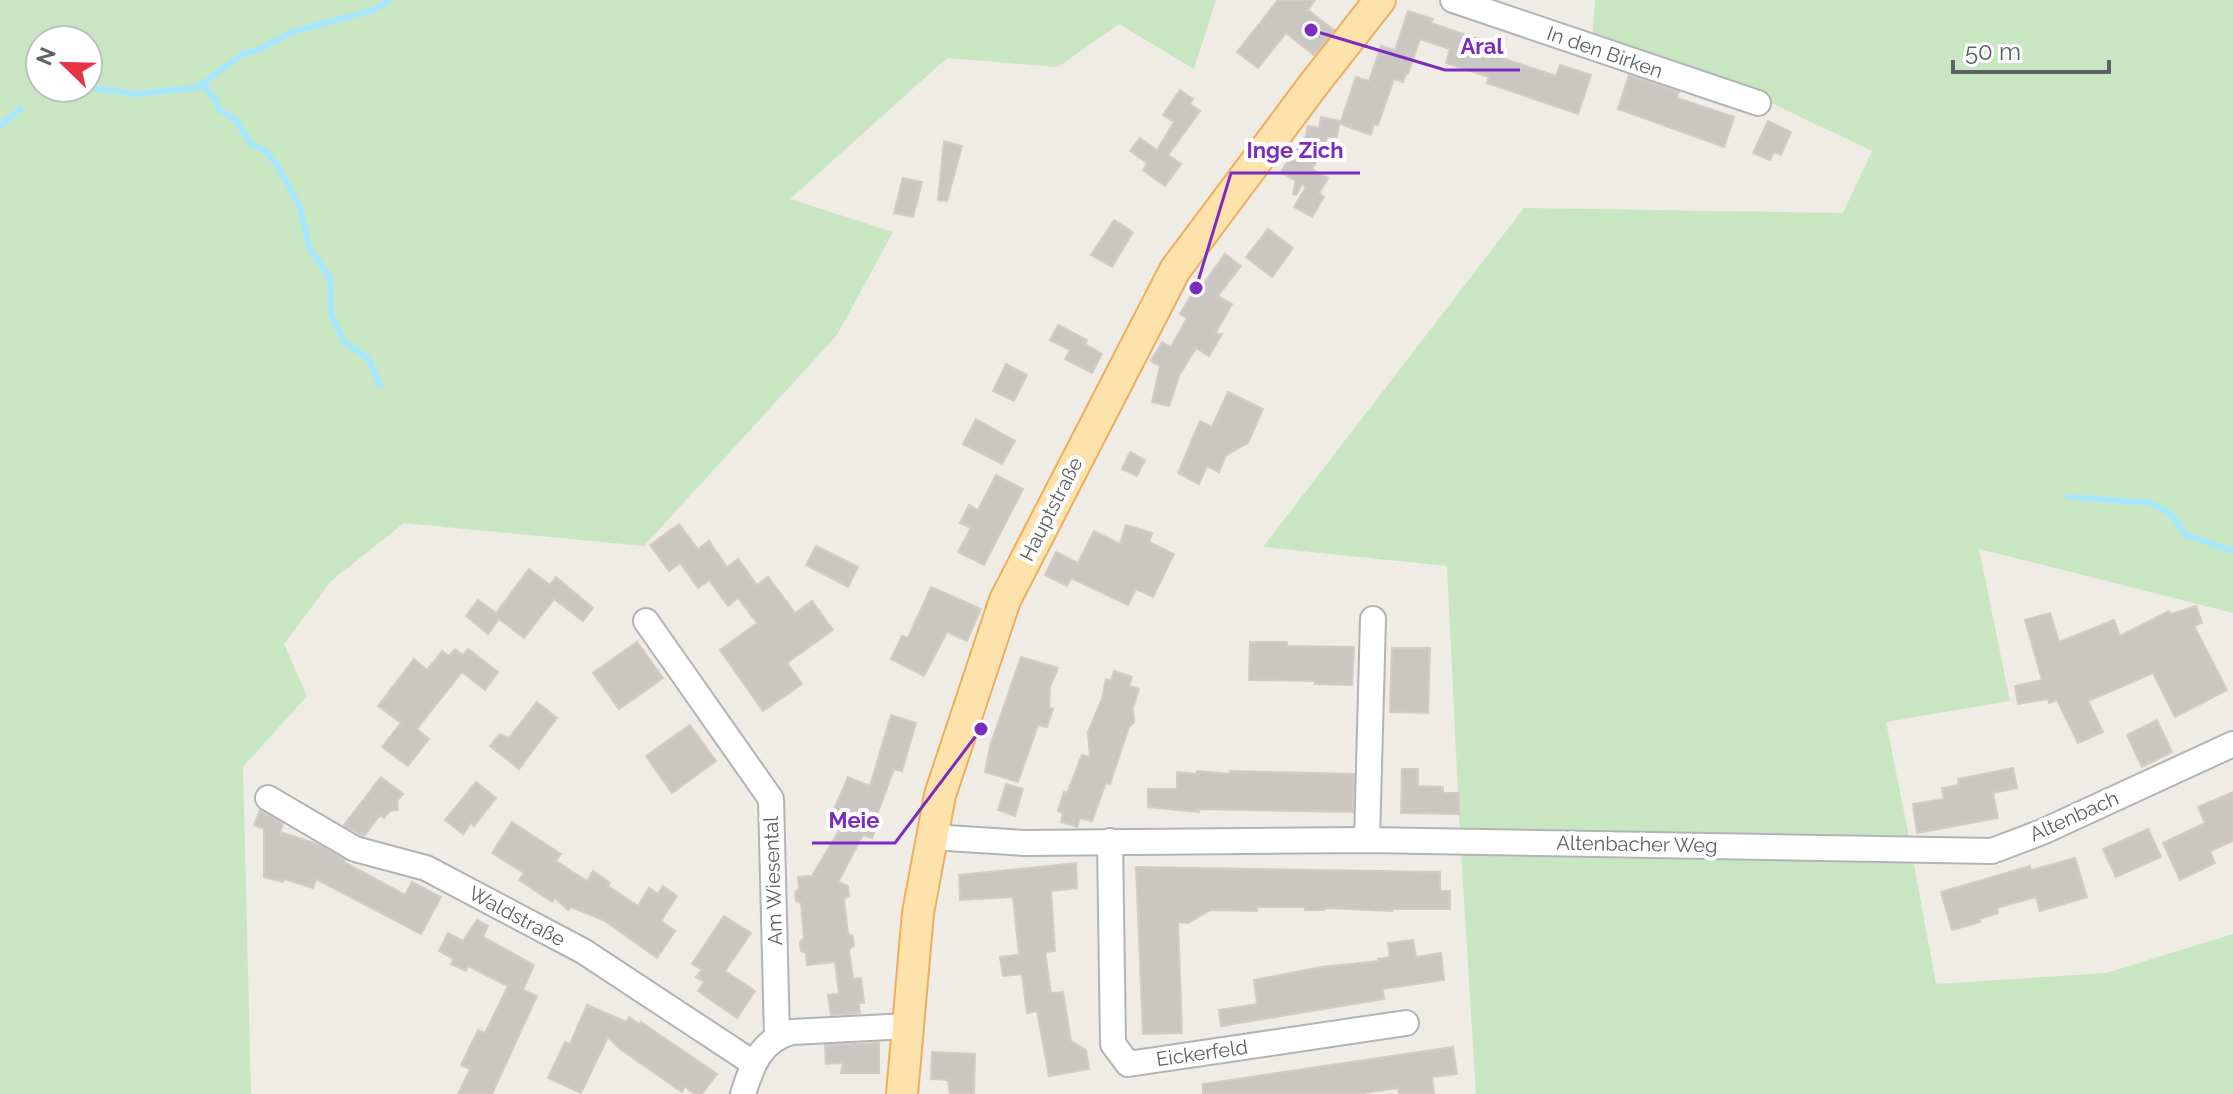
<svg xmlns="http://www.w3.org/2000/svg" width="2233" height="1094" viewBox="0 0 2233 1094" font-family="Raleway,sans-serif">
<rect width="100%" height="100%" fill="#efebe5"/>
<!-- green -->
<g fill="#c9e6c2" fill-rule="evenodd">
<path d="M0,0H1216L1194,69L1119,24L1058,67L947,58L790,199L893,232L837,335L644,546L404,523L331,581L284,644L307,696L243,767L251,1094H0ZM40,40H88V88H40Z"/>
<polygon points="1595,0 2233,0 2233,613 1979,549 2010,701 1886,722 1910,842 1460,835 1447,566 1263,547 1524,208 1843,213 1872,151 1767,101 1592,41"/>
<polygon points="1461,851 1913,859 1936,984 2106,973 2233,934 2233,1094 1476,1094"/>
</g>
<g fill="none" stroke-linecap="round" stroke-linejoin="round">
<!-- stream -->
<g stroke="#a7e7fe" stroke-width="6">
<polyline points="202,84 216,100 219,110 235,119 252,145 266,151 278,167 300,207 309,247 330,278 331,314 344,342 368,358 380,385"/>
<polyline points="88,87 135,94 196,88 244,53 258,50 292,32 374,10 389,0"/>
<polyline points="49,91 64,88"/>
<polyline points="0,126 20,109"/>
<polyline points="2069,497 2151,503 2171,514 2186,535 2233,551"/>
</g>
</g>
<!-- building -->
<g fill="#cac6c1" stroke="#d4ccc4" stroke-width="2">
<polygon points="1278,0 1315,0 1308,10 1334,30 1314,55 1286,33 1258,68 1237,52"/>
<polygon points="1408,11 1433,19 1431,23 1490,43 1487,53 1556,76 1560,65 1591,75 1578,114 1487,83 1489,77 1446,63 1450,49 1420,39 1408,74 1406,74 1403,82 1394,79 1378,125 1374,124 1371,135 1340,124 1356,77 1369,81 1381,46 1395,50"/>
<polygon points="1629,75 1679,92 1677,98 1734,117 1724,147 1618,109"/>
<polygon points="1180,90 1193,99 1190,104 1200,111 1168,155 1181,164 1165,186 1143,170 1147,163 1130,151 1140,138 1157,150 1174,122 1163,115"/>
<polygon points="1321,117 1340,121 1336,139 1327,137 1325,146 1312,169 1328,178 1319,193 1324,197 1312,217 1294,207 1306,187 1302,184 1296,195 1293,194 1296,181 1281,172 1298,144 1303,147 1308,126 1319,128"/>
<polygon points="1768,121 1791,132 1781,155 1774,152 1770,160 1753,153"/>
<polygon points="944,141 962,146 947,201 938,200"/>
<polygon points="903,178 922,182 913,217 894,213"/>
<polygon points="1114,220 1133,232 1112,267 1091,255"/>
<polygon points="1268,229 1293,248 1272,277 1246,257"/>
<polygon points="1225,254 1241,266 1218,296 1232,304 1215,334 1222,334 1209,356 1196,348 1179,376 1169,406 1152,402 1160,366 1151,361 1162,342 1171,347 1187,318 1180,314 1198,284 1202,286"/>
<polygon points="1058,325 1087,340 1085,344 1102,354 1092,373 1065,359 1070,350 1050,340"/>
<polygon points="1006,364 1027,375 1014,401 993,391"/>
<polygon points="1228,392 1263,409 1248,443 1226,455 1219,472 1207,466 1199,484 1178,473 1200,421 1212,427"/>
<polygon points="976,419 1015,441 1002,464 963,444"/>
<polygon points="1130,452 1145,460 1137,476 1122,469"/>
<polygon points="996,475 1023,489 984,565 958,552 971,528 960,523 969,505 978,510"/>
<polygon points="679,524 698,549 709,541 727,567 738,559 757,585 768,577 795,613 812,601 833,630 787,663 802,684 763,711 720,650 757,623 738,598 728,606 709,580 698,588 680,563 669,571 650,545"/>
<polygon points="1126,525 1152,533 1149,542 1174,554 1153,597 1136,589 1128,605 1071,578 1067,586 1045,575 1056,552 1078,563 1094,531 1120,544"/>
<polygon points="816,546 858,567 848,587 806,565"/>
<polygon points="529,569 550,585 556,577 593,608 583,621 554,599 524,638 499,619 488,634 466,616 478,600 496,613"/>
<polygon points="931,587 981,609 967,641 947,632 924,676 891,659 902,636 908,638"/>
<polygon points="2196,606 2202,623 2194,626 2227,690 2175,717 2153,673 2088,701 2103,732 2078,743 2057,700 2049,703 2048,699 2018,704 2015,686 2042,680 2025,620 2050,613 2059,642 2114,620 2120,636 2169,611 2171,614"/>
<polygon points="637,642 663,678 619,709 593,673"/>
<polygon points="1250,642 1287,642 1287,646 1354,647 1352,685 1315,684 1315,681 1249,680"/>
<polygon points="1392,648 1430,648 1428,713 1390,712"/>
<polygon points="455,649 463,655 468,649 498,672 485,690 462,672 417,729 429,739 408,766 382,747 401,723 378,706 414,659 427,670 442,651 449,656"/>
<polygon points="1021,657 1058,668 1050,687 1049,708 1053,709 1047,727 1038,725 1018,782 985,772 990,746"/>
<polygon points="1114,671 1132,677 1129,686 1139,689 1133,708 1134,722 1129,727 1110,784 1106,783 1092,821 1080,818 1077,827 1061,822 1063,813 1058,811 1064,792 1067,793 1082,755 1090,757 1088,732 1102,699 1106,679 1111,681"/>
<polygon points="537,702 557,718 519,769 490,746 500,734 509,738"/>
<polygon points="891,715 916,723 902,771 894,769 877,815 880,816 872,838 863,835 838,882 848,886 849,896 844,899 848,934 853,936 854,946 849,949 853,979 861,978 864,1003 859,1003 860,1013 831,1015 828,995 839,994 835,962 807,965 806,953 801,951 800,942 804,938 801,903 796,901 795,892 799,889 798,877 812,876 840,829 827,825 848,777 870,786"/>
<polygon points="2157,720 2172,752 2142,767 2127,735"/>
<polygon points="690,725 716,761 672,793 646,756"/>
<polygon points="2013,768 2017,788 1993,793 1998,818 1917,833 1913,804 1944,799 1942,788 1959,785 1958,779"/>
<polygon points="1402,769 1418,769 1418,786 1443,787 1443,793 1459,793 1459,814 1401,813"/>
<polygon points="1197,771 1229,774 1230,771 1354,774 1353,812 1197,809 1199,812 1148,807 1148,789 1177,789 1177,772 1197,774"/>
<polygon points="381,777 403,794 397,801 398,810 390,811 384,818 380,815 364,836 361,835 344,825"/>
<polygon points="476,782 496,798 474,826 471,823 463,834 445,820"/>
<polygon points="1006,784 1023,789 1015,816 998,810"/>
<polygon points="2233,792 2233,841 2210,851 2215,863 2180,880 2163,843 2205,823 2198,807"/>
<polygon points="260,810 283,824 280,832 317,844 345,860 344,862 405,895 412,882 441,897 421,934 316,879 313,888 284,879 283,882 264,877 264,829 254,825"/>
<polygon points="512,822 561,854 556,861 587,881 593,871 610,883 608,886 638,906 649,888 658,894 663,886 677,896 661,921 675,931 657,958 605,921 571,907 568,910 555,898 552,902 519,880 524,873 492,853"/>
<polygon points="2148,829 2161,857 2116,877 2103,849"/>
<polygon points="2075,858 2087,897 2040,911 2036,897 1997,908 1998,913 1979,919 1980,922 1952,930 1941,892 2030,866 2031,870"/>
<polygon points="1076,863 1077,888 1051,891 1055,951 1045,952 1051,993 1063,992 1071,1041 1086,1050 1089,1069 1049,1076 1037,1011 1027,1013 1022,974 1003,976 1000,957 1019,955 1013,897 960,900 959,875"/>
<polygon points="1136,867 1440,872 1440,891 1450,891 1450,909 1392,909 1392,911 1325,908 1324,910 1305,910 1305,907 1257,907 1257,911 1211,910 1188,923 1178,922 1182,1033 1143,1034"/>
<polygon points="724,916 751,933 725,971 755,991 737,1018 698,991 704,982 696,977 702,970 692,964"/>
<polygon points="477,920 488,926 483,937 534,965 523,990 537,996 492,1094 458,1094 470,1069 461,1065 478,1030 485,1033 508,986 468,966 466,971 451,964 454,959 439,951 448,933 463,941"/>
<polygon points="1413,940 1416,957 1441,953 1444,980 1383,989 1384,999 1221,1026 1219,1010 1257,1004 1254,980 1321,967 1379,961 1378,959 1390,957 1388,943"/>
<polygon points="587,1005 627,1022 629,1017 639,1024 641,1022 717,1074 702,1094 695,1094 685,1087 682,1092 620,1049 608,1037 581,1093 548,1078 565,1042 570,1044"/>
<polygon points="879,1043 879,1073 841,1073 843,1063 826,1064 825,1045"/>
<polygon points="1453,1047 1457,1074 1432,1077 1434,1094 1399,1094 1398,1088 1357,1094 1203,1094 1203,1084"/>
<polygon points="932,1052 975,1054 974,1094 950,1094 948,1080 931,1079"/>
</g>
<g fill="none" stroke-linecap="round" stroke-linejoin="round">
<!-- minor casing -->
<g stroke="#b1b4b7" stroke-width="28">
<g id="minor">
<polyline points="1453,0 1758,103"/>
<polyline points="646,621 771,799 777,1036"/>
<polyline points="268,798 355,849 426,868 583,951 753,1063"/>
<polyline points="931,837 1025,843 1367,840 1992,851 2042,832 2233,744"/>
<polyline points="1367,840 1373,619"/>
<polyline points="1110,841 1113,1044 1128,1064 1406,1023"/>
<path d="M743,1094C752,1065 761,1040 792,1032L908,1026"/>
</g>
</g>
<!-- major casing -->
<g stroke="#efad5e" stroke-width="34">
<polyline id="major" points="902,1094 918,913 940,795 1005,600 1175,270 1314,84 1380,0"/>
</g>
<!-- minor -->
<use href="#minor" stroke="#fff" stroke-width="24"/>
<!-- major -->
<use href="#major" stroke="#fee2ac" stroke-width="30"/>
</g>
<g text-anchor="middle" dominant-baseline="central" stroke-width="8" stroke-linejoin="round" paint-order="stroke">
<!-- street labels -->
<g font-size="20" fill="#5d6265" stroke="#fff">
<text transform="translate(1605 52) rotate(19)">In den Birken</text>
<text transform="translate(1051 509) rotate(-63)">Hauptstraße</text>
<text transform="translate(2074 816) rotate(-24)">Altenbach</text>
<text transform="translate(1637 844) rotate(1)">Altenbacher Weg</text>
<text transform="translate(773 881) rotate(-92)">Am Wiesental</text>
<text transform="translate(517 916) rotate(28)">Waldstraße</text>
<text transform="translate(1202 1053) rotate(-8)">Eickerfeld</text>
</g>
</g>
<!-- callouts -->
<path fill="none" stroke="#7b2cbf" stroke-width="3" d="M1311 30L1445 70H1520M1196 288L1231 173H1360M981 729L895 843H812"/>
<g fill="#7b2cbf" stroke="#fff" stroke-width="3">
<circle cx="1311" cy="30" r="8"/>
<circle cx="1196" cy="288" r="8"/>
<circle cx="981" cy="729" r="8"/>
</g>
<g font-size="22" text-anchor="middle" font-weight="bold" fill="#7b2cbf" stroke="#fff" stroke-width="8" stroke-linejoin="round" paint-order="stroke">
<text x="1482" y="54">Aral</text>
<text x="1295" y="158">Inge Zich</text>
<text x="854" y="828">Meie</text>
</g>
<!-- north arrow -->
<g transform="translate(64 64) rotate(293)"><circle r="38" fill="#ffffff" stroke="#bec0c1" stroke-width="2"/>
<path d="M0-6L14 30L0 20L-14 30Z" fill="#e73445"/>
<text y="-12" font-size="22" font-weight="bold" text-anchor="middle" fill="#5d6265">N</text>
</g>
<!-- scale -->
<path d="M1953 60v12h156v-12" fill="none" stroke="#5d6265" stroke-width="4"/>
<text x="1965" y="60" font-size="24" fill="#5d6265" stroke="#ffffff" stroke-width="6" paint-order="stroke">50 m</text>
</svg>
